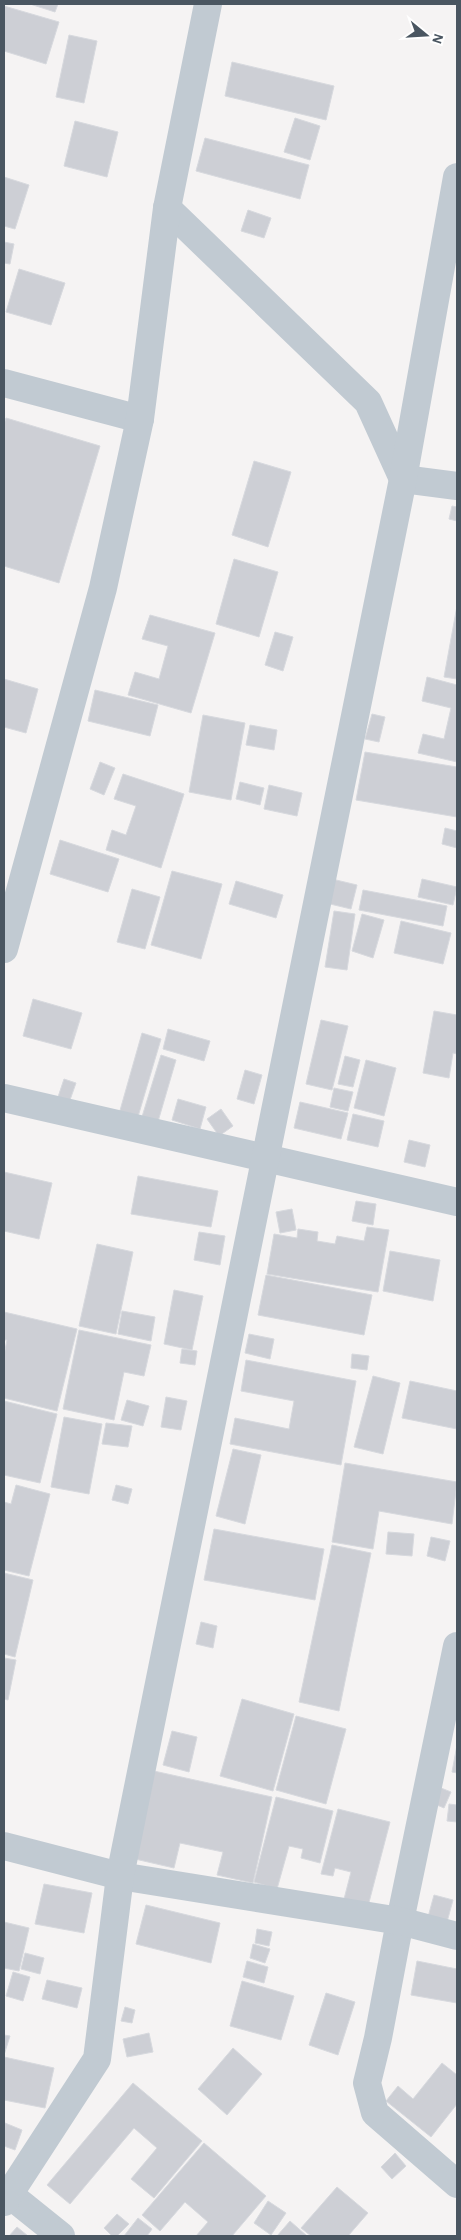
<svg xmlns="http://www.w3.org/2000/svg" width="461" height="2240" viewBox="0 0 461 2240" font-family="'Alegreya Sans',sans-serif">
<rect width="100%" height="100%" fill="#f5f3f3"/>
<!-- building -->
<g fill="#cdcfd5" stroke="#d7d9de">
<polygon points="30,4 58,4 55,12"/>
<polygon points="4,6 59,22 46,64 4,51"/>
<polygon points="69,35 97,41 84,103 56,97"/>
<polygon points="232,62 334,86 326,120 225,96"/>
<polygon points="295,118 320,126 310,160 284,152"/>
<polygon points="75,121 118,132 107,177 64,166"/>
<polygon points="205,138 309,165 300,199 196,171"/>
<polygon points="4,177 29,185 15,229 4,226"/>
<polygon points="248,210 271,218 264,238 241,231"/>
<polygon points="4,242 14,244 10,264 4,263"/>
<polygon points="19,269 65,283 51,325 6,312"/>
<polygon points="6,418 100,446 59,583 4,566 4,424"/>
<polygon points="254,461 291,472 268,547 232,535"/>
<polygon points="452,506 457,507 457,521 449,519"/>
<polygon points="234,559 278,572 259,637 216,624"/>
<polygon points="457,606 457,679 444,677"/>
<polygon points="150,615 215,633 191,713 128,695 135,672 159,679 168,646 142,639"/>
<polygon points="275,632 293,637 283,671 265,665"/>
<polygon points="427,677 457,685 457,762 418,753 423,734 444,739 451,708 422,701"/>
<polygon points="4,679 38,689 26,733 4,727"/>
<polygon points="95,690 158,705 150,736 88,721"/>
<polygon points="372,714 385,717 379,742 365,739"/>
<polygon points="203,715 245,723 231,800 189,792"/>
<polygon points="250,725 277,730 274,750 246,745"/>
<polygon points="365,752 457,767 457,817 356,800"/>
<polygon points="100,762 115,768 104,795 90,789"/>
<polygon points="123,774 184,794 161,868 106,850 112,830 126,835 136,806 114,799"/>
<polygon points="240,782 264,788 260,805 236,799"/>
<polygon points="269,785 302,793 297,816 264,809"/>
<polygon points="445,828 457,831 457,848 442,844"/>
<polygon points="60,840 119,859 108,892 50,874"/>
<polygon points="172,871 222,884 201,959 151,945"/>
<polygon points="332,879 357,885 351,909 326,903"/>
<polygon points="422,879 457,887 453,905 418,897"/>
<polygon points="236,881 283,895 276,918 229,904"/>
<polygon points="132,889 160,897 145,949 117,942"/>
<polygon points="363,890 447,906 443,926 359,910"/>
<polygon points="334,911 355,914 347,970 325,967"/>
<polygon points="362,914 384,920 373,958 352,951"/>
<polygon points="401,921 451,933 443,964 394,953"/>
<polygon points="33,999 82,1013 71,1049 23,1036"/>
<polygon points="434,1011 457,1015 457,1054 453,1053 449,1078 423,1073"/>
<polygon points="321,1020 348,1026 332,1090 306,1084"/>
<polygon points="168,1029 210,1041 204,1061 163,1049"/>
<polygon points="142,1033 161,1039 137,1120 119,1114"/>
<polygon points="161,1055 176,1060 157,1125 141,1120"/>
<polygon points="345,1056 360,1060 353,1087 338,1084"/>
<polygon points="366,1060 396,1068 384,1116 354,1108"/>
<polygon points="245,1070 262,1075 254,1104 237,1099"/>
<polygon points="64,1079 76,1083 70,1100 58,1097"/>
<polygon points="334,1088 353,1092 348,1111 330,1107"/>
<polygon points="178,1099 206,1107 200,1129 172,1120"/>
<polygon points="300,1102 348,1113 341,1139 294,1128"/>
<polygon points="221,1109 233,1126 219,1136 207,1119"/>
<polygon points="353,1114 384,1121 378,1147 347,1140"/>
<polygon points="409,1140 430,1145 425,1167 404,1162"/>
<polygon points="4,1172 52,1183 39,1239 4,1231"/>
<polygon points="138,1176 218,1191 211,1227 131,1214"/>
<polygon points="356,1201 376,1204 373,1225 352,1221"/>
<polygon points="292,1209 296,1230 280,1233 276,1212"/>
<polygon points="367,1227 389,1230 378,1292 267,1274 274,1234 297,1238 298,1229 318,1232 317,1241 335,1244 337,1236 364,1241"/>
<polygon points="199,1232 225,1236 220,1265 194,1260"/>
<polygon points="97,1244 133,1252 116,1334 79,1326"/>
<polygon points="390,1251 440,1260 433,1301 383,1291"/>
<polygon points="266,1275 372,1295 364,1335 258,1315"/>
<polygon points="174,1290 203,1296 192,1350 164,1344"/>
<polygon points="122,1311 155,1317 151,1341 118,1334"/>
<polygon points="4,1312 77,1329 57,1411 4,1398 4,1355 7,1340 4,1340"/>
<polygon points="79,1330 151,1345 144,1376 124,1372 114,1420 63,1409"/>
<polygon points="249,1334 274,1339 270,1359 245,1353"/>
<polygon points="182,1349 197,1351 195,1365 180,1363"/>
<polygon points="352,1354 369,1356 367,1370 351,1368"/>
<polygon points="246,1360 356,1381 341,1465 230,1444 235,1418 289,1429 294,1401 241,1391"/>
<polygon points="373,1376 400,1383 383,1454 354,1447"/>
<polygon points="410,1381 457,1391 457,1429 402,1418"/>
<polygon points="166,1397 187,1401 181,1430 161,1427"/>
<polygon points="127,1400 149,1406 143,1426 121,1420"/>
<polygon points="4,1401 57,1414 40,1483 4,1475"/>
<polygon points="64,1417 102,1424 89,1494 51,1487"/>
<polygon points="106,1423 132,1426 128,1447 102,1444"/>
<polygon points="233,1449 261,1455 245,1524 216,1516"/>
<polygon points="345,1463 457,1482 452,1524 379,1511 373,1549 332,1542"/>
<polygon points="16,1485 50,1494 29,1576 4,1570 4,1502 11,1504"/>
<polygon points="116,1485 132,1489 128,1504 112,1500"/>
<polygon points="214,1529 324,1549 315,1600 204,1580"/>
<polygon points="388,1532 414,1534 412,1556 386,1554"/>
<polygon points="431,1537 450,1541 445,1561 427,1556"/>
<polygon points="332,1545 371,1553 339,1711 299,1702"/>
<polygon points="4,1573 33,1580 15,1657 4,1654"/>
<polygon points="201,1622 217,1626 213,1648 196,1644"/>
<polygon points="4,1658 16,1660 8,1700 4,1699"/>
<polygon points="242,1699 294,1714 273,1791 220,1776"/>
<polygon points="296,1716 346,1729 326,1804 276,1790"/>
<polygon points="172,1731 197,1737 189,1772 163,1765"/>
<polygon points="457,1745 457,1773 452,1772"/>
<polygon points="154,1771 272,1797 253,1883 217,1875 223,1852 180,1843 174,1868 135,1859"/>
<polygon points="436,1786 451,1792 444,1808 430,1802"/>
<polygon points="276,1797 333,1811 320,1863 301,1858 303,1849 289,1846 277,1889 254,1882"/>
<polygon points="449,1804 457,1805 457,1822 447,1821"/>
<polygon points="338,1809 390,1822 367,1910 343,1903 351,1872 335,1868 333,1876 321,1874"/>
<polygon points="44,1884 92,1893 84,1933 35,1924"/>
<polygon points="434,1895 453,1900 447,1922 428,1917"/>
<polygon points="146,1905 220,1923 211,1963 136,1944"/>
<polygon points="4,1922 29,1928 19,1971 4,1968"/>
<polygon points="257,1929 272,1932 269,1946 255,1943"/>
<polygon points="253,1944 270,1949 265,1963 250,1958"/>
<polygon points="25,1953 44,1958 40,1974 21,1969"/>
<polygon points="247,1961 268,1967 264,1983 243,1977"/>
<polygon points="417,1961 457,1969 457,2003 411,1995"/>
<polygon points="13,1972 30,1977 23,2001 6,1996"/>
<polygon points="47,1980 82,1988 77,2008 42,1999"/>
<polygon points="242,1981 294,1996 281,2040 230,2026"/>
<polygon points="326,1993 355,2002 338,2055 309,2045"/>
<polygon points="125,2007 135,2010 132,2023 121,2021"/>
<polygon points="149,2033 153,2052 127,2057 123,2039"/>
<polygon points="4,2035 10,2036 4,2055"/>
<polygon points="233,2048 262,2074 227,2115 198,2089"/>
<polygon points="4,2057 54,2068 45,2108 4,2100"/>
<polygon points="442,2063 457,2075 457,2104 431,2137 386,2101 398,2086 413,2099"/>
<polygon points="133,2083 202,2141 154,2198 131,2179 157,2148 134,2128 70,2204 47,2185"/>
<polygon points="5,2123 22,2130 15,2150 4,2146"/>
<polygon points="204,2143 266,2196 232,2236 196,2236 208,2222 185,2202 160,2231 142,2215"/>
<polygon points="395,2153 406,2166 392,2179 381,2167"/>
<polygon points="337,2187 368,2213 348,2236 311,2236 301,2228"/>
<polygon points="268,2201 286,2213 271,2235 254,2223"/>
<polygon points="117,2214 129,2224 117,2236 112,2236 104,2228"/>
<polygon points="138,2218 152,2229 147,2236 124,2236"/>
<polygon points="290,2221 307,2236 277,2236"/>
<polygon points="17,2227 28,2236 9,2236"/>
</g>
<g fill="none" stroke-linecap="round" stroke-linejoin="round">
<!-- street -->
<g stroke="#c1cad2" stroke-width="28">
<polyline points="167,208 368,402 403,479 457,486"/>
<polyline points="4,383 140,419"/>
<polyline points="4,949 103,588 140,419 167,208 208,4"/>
<polyline points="4,1098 457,1202"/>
<polyline points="457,1646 400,1921 378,2038 367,2083 375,2113 457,2184"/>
<polyline points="4,1846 120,1876 400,1921 457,1936"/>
<polyline points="10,2195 61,2236"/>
<polyline points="4,2202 97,2059 120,1876 403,479 457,177"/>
</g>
</g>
<!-- border -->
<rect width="461" height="2240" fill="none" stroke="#4a5661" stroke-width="10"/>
<!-- north arrow -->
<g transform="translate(426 35) rotate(108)" stroke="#ffffff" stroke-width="4" paint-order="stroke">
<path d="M0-4L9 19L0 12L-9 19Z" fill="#4a5661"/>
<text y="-8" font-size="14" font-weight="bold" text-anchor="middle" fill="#4a5661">N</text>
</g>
</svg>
